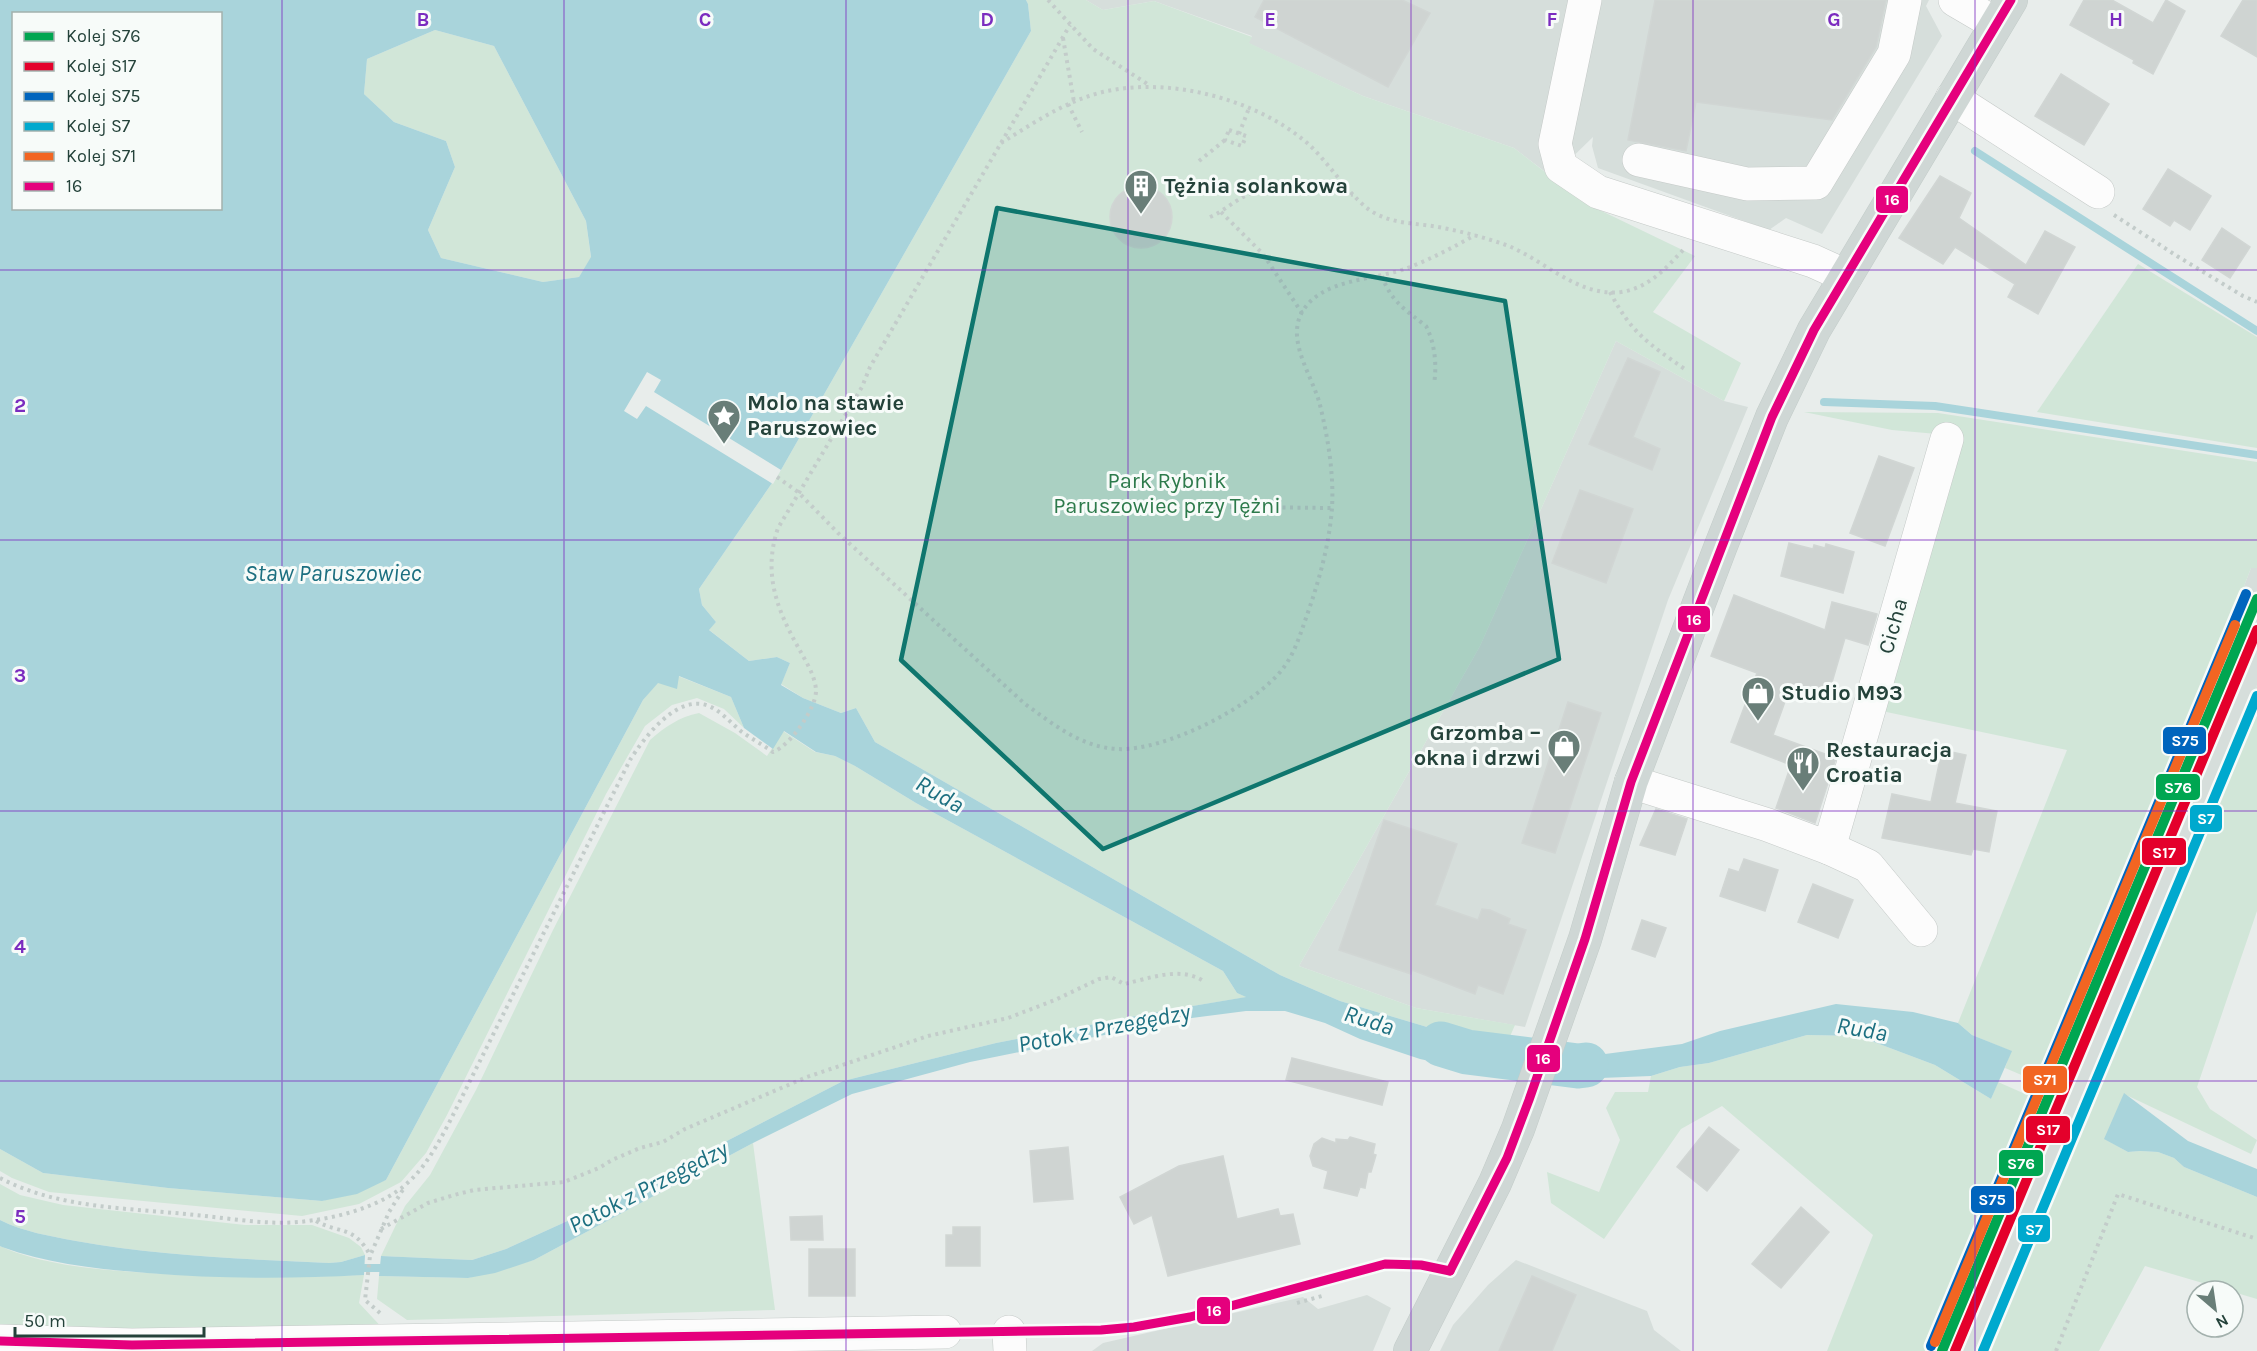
<svg xmlns="http://www.w3.org/2000/svg" width="2257" height="1351" viewBox="0 0 2257 1351" font-family="Karla,sans-serif">
<rect width="100%" height="100%" fill="#e8edeb"/>
<!-- built -->
<g fill="#d6dedb">
<polygon points="1086,0 1929,0 1926,6 1942,36 1822,234 1786,218 1769,230 1598,168 1592,146 1593,137 1552,177 1514,148 1363,96 1248,43 1252,36 1154,1 1103,10"/>
<polygon points="1616,341 1724,401 1748,407 1668,600 1525,1027 1416,1008 1299,966 1480,646"/>
<polygon points="2251,568 2257,568 2257,685 2089,1088 1983,1333 1973,1351 1927,1351 2044,1067 2098,927 2219,651"/>
<polygon points="1516,1260 1647,1311 1654,1330 1681,1351 1440,1351 1453,1325 1488,1285"/>
<polygon points="1367,1295 1391,1308 1373,1351 1092,1351 1103,1343 1303,1297 1318,1309"/>
</g>
<!-- green -->
<g fill="#d1e6d8">
<polygon points="1026,0 1086,0 1103,10 1154,1 1252,37 1249,43 1363,96 1514,148 1585,203 1695,256 1653,312 1741,363 1724,401 1616,341 1480,646 1299,966 1416,1008 1515,1025 1504,1050 1340,1001 1280,975 875,742 856,708 841,713 803,698 781,684 790,663 777,657 749,661 708,629 716,622 702,605 699,589 781,470 1031,31 1028,4"/>
<polygon points="435,30 494,46 586,221 591,258 579,277 543,282 441,258 428,230 455,167 446,141 394,122 364,94 367,59"/>
<polygon points="2138,264 2257,337 2257,448 2037,412"/>
<polygon points="1804,412 1938,413 2257,462 2257,568 2251,568 2219,651 2098,927 2038,1082 2005,1068 2011,1051 1972,1035 1958,1023 2067,750 1877,710 1937,434 1892,430"/>
<polygon points="678,676 731,697 744,728 724,709 697,698 672,705 645,726 606,794 447,1115 426,1153 401,1182 359,1204 302,1216 49,1192 12,1178 0,1171 0,1149 43,1173 168,1188 322,1201 386,1180 643,700 658,682"/>
<polygon points="2257,685 2257,911 2197,1087 2210,1109 2257,1140 2251,1154 2124,1094 2105,1139 2128,1152 2140,1151 2158,1152 2174,1158 2184,1167 2257,1197 2257,1299 2145,1266 2099,1351 1973,1351 1983,1333 2089,1088"/>
<path d="M699,713L735,733L767,756L783,731L815,752L835,756L855,766L916,803L1223,971L1237,993L1247,997L1151,1013L996,1043L843,1081L607,1203L506,1249L472,1260L381,1256L405,1206L430,1175L476,1090L553,930L650,740C665,727 679,717 699,713Z"/>
<polygon points="1807,1035 1858,1036 1935,1065 1991,1099 1998,1082 2032,1097 1927,1351 1827,1351 1873,1235 1722,1106 1681,1129 1604,1239 1551,1203 1547,1172 1599,1192 1620,1140 1606,1108 1615,1092 1648,1092 1651,1076 1680,1067 1709,1063"/>
<polygon points="753,1143 775,1310 407,1320 377,1299 379,1276 468,1278 534,1260"/>
<path d="M0,1184L20,1195L63,1205L245,1225H312L349,1238L361,1247L365,1255L341,1262L329,1263C244,1259 159,1256 76,1241C50,1236 24,1232 0,1220Z"/>
<path d="M0,1246C39,1264 92,1269 134,1272C211,1278 287,1278 364,1275L359,1303L387,1333L0,1326Z"/>
</g>
<!-- water -->
<g fill="#a9d4db" fill-rule="evenodd">
<path d="M0,0H1026L1028,4L1031,31L781,470L699,589L702,605L716,622L709,630L749,661L777,657L790,663L781,685L803,698L841,713L856,708L875,742L1280,975L1340,1001L1504,1050L1494,1075L1420,1059L1360,1039L1325,1023L1285,1011H1246L1184,1019L970,1062L852,1094L753,1143L534,1260L495,1273L468,1278L379,1276L381,1256L472,1260L506,1249L607,1203L843,1081L996,1043L1151,1013L1246,997L1237,993L1223,971L916,803L855,766L835,756L816,752L784,731L773,749L744,728L731,697L679,676L677,689L658,683L643,700L386,1180L357,1194L322,1201L168,1188L43,1173L0,1149ZM14,14H220V208H14ZM435,30L494,46L586,221L591,257L579,277L543,282L441,258L428,230L455,167L446,141L394,122L364,94L367,59Z"/>
<polygon points="1836,1004 1913,1012 1958,1023 1972,1035 2012,1051 1991,1099 1935,1065 1858,1036 1807,1035 1709,1063 1680,1067 1651,1076 1550,1080 1562,1051 1605,1054 1682,1044 1720,1031"/>
<polygon points="2124,1093 2188,1141 2257,1169 2257,1197 2184,1167 2174,1158 2158,1152 2140,1151 2128,1152 2104,1139"/>
<path d="M0,1220C24,1232 50,1236 76,1241C159,1256 244,1259 329,1263L341,1262L365,1255L364,1275C291,1279 219,1279 147,1273C98,1269 49,1264 2,1247L0,1246Z"/>
</g>
<!-- pier -->
<polygon fill="#e8edeb" points="647,372 661,380 654,392 781,470 773,484 646,406 637,419 624,411"/>
<g fill="none" stroke-linecap="round" stroke-linejoin="round">
<!-- stream -->
<g stroke="#a9d4db" stroke-width="8">
<polyline points="1975,151 2257,331"/>
<polyline points="1824,402 1935,406 2257,455"/>
<polyline points="356,1268 389,1268"/>
</g>
<!-- river -->
<polyline stroke="#a9d4db" stroke-width="45" points="1441,1044 1467,1052 1578,1066 1586,1065"/>
</g>
<!-- building -->
<g fill="#cfd4d2" stroke="#d1d6d4" stroke-width="1.5">
<polygon points="1264,0 1402,0 1430,13 1388,87 1255,17"/>
<polygon points="1655,0 1886,0 1876,47 1832,120 1696,102 1686,151 1628,140"/>
<polygon points="2084,0 2112,0 2153,23 2166,0 2185,11 2153,74 2133,63 2134,60 2070,25"/>
<polygon points="2243,0 2257,0 2257,57 2221,36"/>
<polygon points="2061,74 2109,104 2084,145 2035,116"/>
<polygon points="2168,169 2211,196 2190,230 2174,220 2170,226 2143,209"/>
<polygon points="1940,176 1971,193 1959,218 2026,265 2045,231 2075,247 2038,314 2008,297 2015,284 1955,247 1943,264 1899,238"/>
<circle cx="1141" cy="217" r="31"/>
<polygon points="2222,228 2250,247 2230,278 2202,260"/>
<polygon points="1628,358 1660,372 1633,437 1660,449 1652,470 1589,444"/>
<polygon points="1879,456 1914,468 1885,546 1850,533"/>
<polygon points="1580,490 1633,509 1606,583 1552,563"/>
<polygon points="1789,543 1813,549 1814,545 1825,548 1826,544 1854,552 1843,593 1781,576"/>
<polygon points="1734,595 1825,630 1832,602 1877,614 1868,645 1845,638 1828,696 1791,685 1773,735 1836,758 1815,823 1776,808 1791,765 1731,742 1757,673 1711,656"/>
<polygon points="1568,702 1601,713 1555,853 1522,843"/>
<polygon points="1942,750 1966,755 1955,803 1997,811 1989,852 1973,849 1971,855 1882,838 1892,794 1931,802"/>
<polygon points="1656,809 1687,819 1675,855 1640,845"/>
<polygon points="1384,820 1457,844 1435,905 1478,920 1482,909 1490,910 1510,919 1508,924 1526,930 1503,994 1478,985 1475,994 1412,970 1411,974 1339,950"/>
<polygon points="1744,859 1778,870 1765,911 1720,896 1729,869 1739,872"/>
<polygon points="1813,884 1853,900 1838,938 1798,922"/>
<polygon points="1642,920 1666,928 1655,957 1632,949"/>
<polygon points="1292,1058 1388,1082 1382,1105 1286,1080"/>
<polygon points="1709,1127 1739,1150 1707,1191 1677,1167"/>
<polygon points="1350,1137 1375,1144 1373,1154 1376,1155 1371,1172 1368,1172 1365,1188 1360,1187 1357,1196 1324,1188 1328,1171 1313,1166 1310,1156 1314,1144 1322,1138 1336,1143 1336,1139 1348,1140"/>
<polygon points="1068,1147 1073,1199 1034,1202 1030,1151"/>
<polygon points="1223,1156 1237,1219 1278,1209 1280,1216 1293,1214 1300,1244 1168,1276 1152,1215 1134,1224 1120,1197 1179,1166"/>
<polygon points="1801,1207 1829,1232 1781,1288 1752,1264"/>
<polygon points="822,1216 823,1240 791,1240 790,1217"/>
<polygon points="953,1227 980,1227 980,1266 946,1266 946,1235 953,1235"/>
<rect x="809" y="1249" width="46" height="47"/>
<polygon points="1532,1276 1576,1295 1552,1351 1499,1351"/>
</g>
<g fill="none" stroke-linecap="round" stroke-linejoin="round">
<!-- minor casing -->
<g stroke="#c5cac8" stroke-width="34">
<g id="minor">
<polyline points="1585,0 1555,144 1561,167 1598,192 1813,261 1846,276"/>
<polyline points="1955,0 1996,24"/>
<polyline points="1952,98 2098,192"/>
<polyline points="1639,160 1747,184 1816,183 1894,54 1905,0"/>
<polyline points="1631,782 1768,825 1829,848 1947,439"/>
<polyline points="1829,848 1868,866 1921,930"/>
<polyline points="1009,1332 1010,1351"/>
<polyline points="0,1341 132,1345 945,1332"/>
</g>
</g>
<!-- major casing -->
<g stroke="#c3ccc9" stroke-width="34">
<polyline id="major" points="1410,1351 1495,1183 1518,1129 1585,939 1631,782 1720,548 1772,417 1814,330 2011,0"/>
</g>
<!-- path -->
<g stroke="#c3ccca" stroke-width="4" stroke-dasharray="3 4.5" stroke-linecap="butt">
<polyline points="1048,0 1093,49 1149,85"/>
<polyline points="1063,38 1074,102"/>
<polyline points="1068,104 1082,132"/>
<polygon points="1229,130 1246,136 1242,146 1225,140"/>
<polyline points="1239,134 1249,108"/>
<path d="M1001,143C1029,126 1058,106 1089,96C1156,73 1252,96 1306,142C1329,162 1348,195 1371,211C1390,223 1411,223 1432,226C1457,230 1483,237 1506,245C1545,260 1577,297 1621,292C1649,288 1666,268 1684,249"/>
<polyline points="1199,161 1225,140"/>
<polyline points="1221,212 1263,254 1302,313"/>
<polyline points="2114,215 2177,256 2243,296 2257,302"/>
<path d="M1210,217C1224,211 1234,201 1247,195C1281,177 1317,186 1353,195"/>
<path d="M1382,276C1391,302 1406,310 1426,326C1435,343 1437,366 1434,384"/>
<path d="M1610,292C1632,334 1648,343 1686,370"/>
<path d="M777,477L798,492L838,533L1025,704C1053,724 1081,747 1117,749C1164,752 1257,705 1284,667C1295,652 1300,635 1306,618C1319,581 1329,546 1332,508C1334,474 1328,438 1320,405C1313,377 1287,343 1301,314C1320,277 1377,281 1410,267C1433,258 1454,247 1475,235"/>
<polyline points="1230,507 1332,508"/>
<path d="M0,1178C59,1209 131,1208 195,1215C229,1218 265,1225 299,1222C329,1219 360,1212 386,1198C418,1181 433,1153 449,1123L630,760C644,738 677,693 709,706C722,712 731,723 742,732C752,739 763,745 773,752C790,746 817,707 816,690C815,675 805,660 798,647C776,608 763,572 778,528L862,387L870,367L1070,25"/>
<path d="M316,1221C339,1234 354,1225 370,1255"/>
<path d="M381,1229L428,1203L454,1195L474,1190L564,1182L599,1168L612,1160L640,1148L663,1142L685,1129L807,1077L928,1036L1008,1018L1055,1000L1099,979L1111,977L1124,984C1148,979 1181,965 1205,982"/>
<polyline points="1297,1303 1322,1296"/>
<polyline points="380,1313 365,1300 370,1256 389,1212 404,1188"/>
<polyline points="2056,1351 2118,1194 2257,1239"/>
</g>
<!-- minor -->
<use href="#minor" stroke="#fcfcfc" stroke-width="33"/>
<!-- major -->
<use href="#major" stroke="#cfd7d5" stroke-width="33"/>
<!-- bus-1 casing -->
<g stroke="#f7fbf9" stroke-width="14">
<g id="bus-1">
<polyline points="1450,1271 1507,1158 1529,1100 1585,939 1631,782 1772,417 1814,330 2011,0"/>
<polyline points="0,1341 132,1345 1101,1330 1134,1327 1190,1317 1385,1264 1421,1265 1450,1271"/>
</g>
</g>
<!-- bus-1 -->
<use href="#bus-1" stroke="#e5007d" stroke-width="9"/>
<!-- rail-1 casing -->
<g stroke="#f7fbf9" stroke-width="15">
<polyline id="rail-1" points="1942,1351 2257,599"/>
</g>
<!-- rail-2 casing -->
<g stroke="#f7fbf9" stroke-width="15">
<polyline id="rail-2" points="1955,1351 2257,630"/>
</g>
<!-- rail-3 casing -->
<g stroke="#f7fbf9" stroke-width="15">
<polyline id="rail-3" points="1931,1346 2246,594"/>
</g>
<!-- rail-4 casing -->
<g stroke="#f7fbf9" stroke-width="15">
<polyline id="rail-4" points="1983,1351 2257,696"/>
</g>
<!-- rail-5 casing -->
<g stroke="#f7fbf9" stroke-width="15">
<polyline id="rail-5" points="1935,1342 2235,625"/>
</g>
<!-- rail-1 -->
<use href="#rail-1" stroke="#00a651" stroke-width="10"/>
<!-- rail-2 -->
<use href="#rail-2" stroke="#e4002b" stroke-width="10"/>
<!-- rail-3 -->
<use href="#rail-3" stroke="#0065bd" stroke-width="10"/>
<!-- rail-4 -->
<use href="#rail-4" stroke="#00a9ce" stroke-width="10"/>
<!-- rail-5 -->
<use href="#rail-5" stroke="#f26522" stroke-width="10"/>
</g>
<!-- marked area -->
<path fill="#0f766e" fill-opacity="0.2" stroke="#0f766e" stroke-width="4.5" stroke-linejoin="round" d="M997,208L1505,301L1559,659L1103,849L901,660Z"/>
<!-- grid -->
<path fill="none" stroke="#7b2cbf" stroke-width="1.5" stroke-opacity="0.55" d="M282,0V1351M564,0V1351M846,0V1351M1128,0V1351M1411,0V1351M1693,0V1351M1975,0V1351M0,270H2257M0,540H2257M0,811H2257M0,1081H2257"/>
<!-- icons -->
<defs>
<g id="building-pin" transform="scale(1.725)"><path d="M0 17L-7.5 6A9.5 9.5 0 1 1 7.5 6Z" fill="#697e78" stroke="#f7fbf9"/><path d="M-4-6H4V6H1V3H-1V6H-4ZM-2.5-4.3h1.7v1.8h-1.7ZM.8-4.3h1.7v1.8H.8ZM-2.5-1h1.7V.8h-1.7ZM.8-1h1.7V.8H.8Z" fill="#fff"/></g>
<g id="sight-pin" transform="scale(1.725)"><path d="M0 17L-7.5 6A9.5 9.5 0 1 1 7.5 6Z" fill="#697e78" stroke="#f7fbf9"/><path d="M0-6L1.8-2.2L6-1.7L2.9 1.2L3.7 5.4L0 3.3L-3.7 5.4L-2.9 1.2L-6-1.7L-1.8-2.2Z" fill="#fff"/></g>
<g id="shop-pin" transform="scale(1.725)"><path d="M0 17L-7.5 6A9.5 9.5 0 1 1 7.5 6Z" fill="#697e78" stroke="#f7fbf9"/><path d="M-5-2.5h2.3a2.7 3.5 0 0 1 5.4 0H5L5.5 6h-11ZM-1.5-2.5h3a1.5 2.3 0 0 0-3 0Z" fill="#fff"/></g>
<g id="restaurant-pin" transform="scale(1.725)"><path d="M0 17L-7.5 6A9.5 9.5 0 1 1 7.5 6Z" fill="#697e78" stroke="#f7fbf9"/><path d="M-5-6h1v4h1v-4h1v4h1v-4h1v5L-1.5 .5V6h-2V.5L-5-1ZM5-6V6H3V1.5H1.5Q1.5-4 5-6Z" fill="#fff"/></g>
</defs>
<g fill-rule="evenodd">
<use href="#building-pin" x="1141" y="186"/>
<use href="#sight-pin" x="724" y="416"/>
<use href="#shop-pin" x="1758" y="693"/>
<use href="#shop-pin" x="1564" y="746"/>
<use href="#restaurant-pin" x="1803" y="763"/>
</g>
<g text-anchor="middle" dominant-baseline="central" stroke-width="6" stroke-linejoin="round" paint-order="stroke">
<!-- poi labels -->
<g font-size="22" font-weight="bold" fill="#24423a" stroke="#f7fbf9" text-anchor="start">
<text x="1164" y="186">Tężnia solankowa</text>
<text x="747" y="403">Molo na stawie<tspan x="747" dy="25">Paruszowiec</tspan></text>
<text x="1781" y="693">Studio M93</text>
<text x="1541" y="733" text-anchor="end">Grzomba –<tspan x="1541" dy="25">okna i drzwi</tspan></text>
<text x="1826" y="750">Restauracja<tspan x="1826" dy="25">Croatia</tspan></text>
</g>
<!-- park labels -->
<g font-size="22" fill="#2d7a4b" stroke="#f7fbf9">
<text x="1167" y="481">Park Rybnik<tspan x="1167" dy="25">Paruszowiec przy Tężni</tspan></text>
</g>
<!-- street labels -->
<g font-size="22" fill="#24423a" stroke="#f7fbf9">
<text transform="translate(1893 626) rotate(-74)">Cicha</text>
</g>
<!-- water labels -->
<g font-size="24" font-style="italic" fill="#1c6f80" stroke="#f7fbf9">
<text x="333" y="573">Staw Paruszowiec</text>
<text transform="translate(940 794) rotate(30)">Ruda</text>
<text transform="translate(1369 1020) rotate(18)">Ruda</text>
<text transform="translate(1104 1028) rotate(-11)">Potok z Przegędzy</text>
<text transform="translate(1862 1029) rotate(10)">Ruda</text>
<text transform="translate(648 1187) rotate(-27)">Potok z Przegędzy</text>
</g>
</g>
<g font-size="20" text-anchor="middle" font-weight="bold" fill="#7b2cbf" stroke="#f7fbf9" stroke-width="6" stroke-linejoin="round" paint-order="stroke">
<text x="423" y="26">B</text>
<text x="705" y="26">C</text>
<text x="987" y="26">D</text>
<text x="1270" y="26">E</text>
<text x="1552" y="26">F</text>
<text x="1834" y="26">G</text>
<text x="2116" y="26">H</text>
<text x="20" y="412">2</text>
<text x="20" y="682">3</text>
<text x="20" y="953">4</text>
<text x="20" y="1223">5</text>
</g>
<g stroke="#f7fbf9" stroke-width="2">
<rect x="1875" y="185" width="34" height="29" rx="6" fill="#e5007d"/>
<rect x="1677" y="605" width="34" height="28" rx="6" fill="#e5007d"/>
<rect x="2162" y="726" width="45" height="29" rx="6" fill="#0065bd"/>
<rect x="2155" y="773" width="46" height="28" rx="6" fill="#00a651"/>
<rect x="2189" y="804" width="34" height="29" rx="6" fill="#00a9ce"/>
<rect x="2141" y="837" width="46" height="29" rx="6" fill="#e4002b"/>
<rect x="1526" y="1044" width="35" height="29" rx="6" fill="#e5007d"/>
<rect x="2022" y="1065" width="46" height="29" rx="6" fill="#f26522"/>
<rect x="2025" y="1115" width="46" height="29" rx="6" fill="#e4002b"/>
<rect x="1998" y="1149" width="46" height="28" rx="6" fill="#00a651"/>
<rect x="1970" y="1185" width="45" height="29" rx="6" fill="#0065bd"/>
<rect x="2017" y="1214" width="34" height="29" rx="6" fill="#00a9ce"/>
<rect x="1196" y="1296" width="35" height="29" rx="6" fill="#e5007d"/>
</g>
<g font-size="16" text-anchor="middle" font-weight="bold" fill="#fff">
<text x="1892" y="205">16</text>
<text x="1694" y="625">16</text>
<text x="2185" y="746">S75</text>
<text x="2178" y="793">S76</text>
<text x="2206" y="824">S7</text>
<text x="2164" y="858">S17</text>
<text x="1543" y="1064">16</text>
<text x="2045" y="1085">S71</text>
<text x="2048" y="1135">S17</text>
<text x="2021" y="1169">S76</text>
<text x="1992" y="1205">S75</text>
<text x="2034" y="1235">S7</text>
<text x="1214" y="1316">16</text>
</g>
<!-- legend -->
<rect x="12" y="12" width="210" height="198" fill="#f7fbf9" stroke="#a3b1ad" stroke-width="1.5"/>
<rect x="24" y="32" width="30" height="9" fill="#00a651" stroke="#a3b1ad" stroke-width="1.5"/>
<text x="66" y="42" font-size="18" fill="#24423a">Kolej S76</text>
<rect x="24" y="62" width="30" height="9" fill="#e4002b" stroke="#a3b1ad" stroke-width="1.5"/>
<text x="66" y="72" font-size="18" fill="#24423a">Kolej S17</text>
<rect x="24" y="92" width="30" height="9" fill="#0065bd" stroke="#a3b1ad" stroke-width="1.5"/>
<text x="66" y="102" font-size="18" fill="#24423a">Kolej S75</text>
<rect x="24" y="122" width="30" height="9" fill="#00a9ce" stroke="#a3b1ad" stroke-width="1.5"/>
<text x="66" y="132" font-size="18" fill="#24423a">Kolej S7</text>
<rect x="24" y="152" width="30" height="9" fill="#f26522" stroke="#a3b1ad" stroke-width="1.5"/>
<text x="66" y="162" font-size="18" fill="#24423a">Kolej S71</text>
<rect x="24" y="182" width="30" height="9" fill="#e5007d" stroke="#a3b1ad" stroke-width="1.5"/>
<text x="66" y="192" font-size="18" fill="#24423a">16</text>
<!-- north arrow -->
<g transform="translate(2215 1309) rotate(151)"><circle r="28" fill="#f7fbf9" stroke="#a3b1ad" stroke-width="1.5"/>
<path d="M0-4.5L10 22L0 15L-10 22Z" fill="#697e78"/>
<text y="-9" font-size="16" font-weight="bold" text-anchor="middle" fill="#24423a">N</text>
</g>
<!-- scale -->
<path d="M15 1327v9h189v-9" fill="none" stroke="#24423a" stroke-width="3"/>
<text x="24" y="1327" font-size="18" fill="#24423a" stroke="#f7fbf9" stroke-width="4.5" paint-order="stroke">50 m</text>
</svg>
